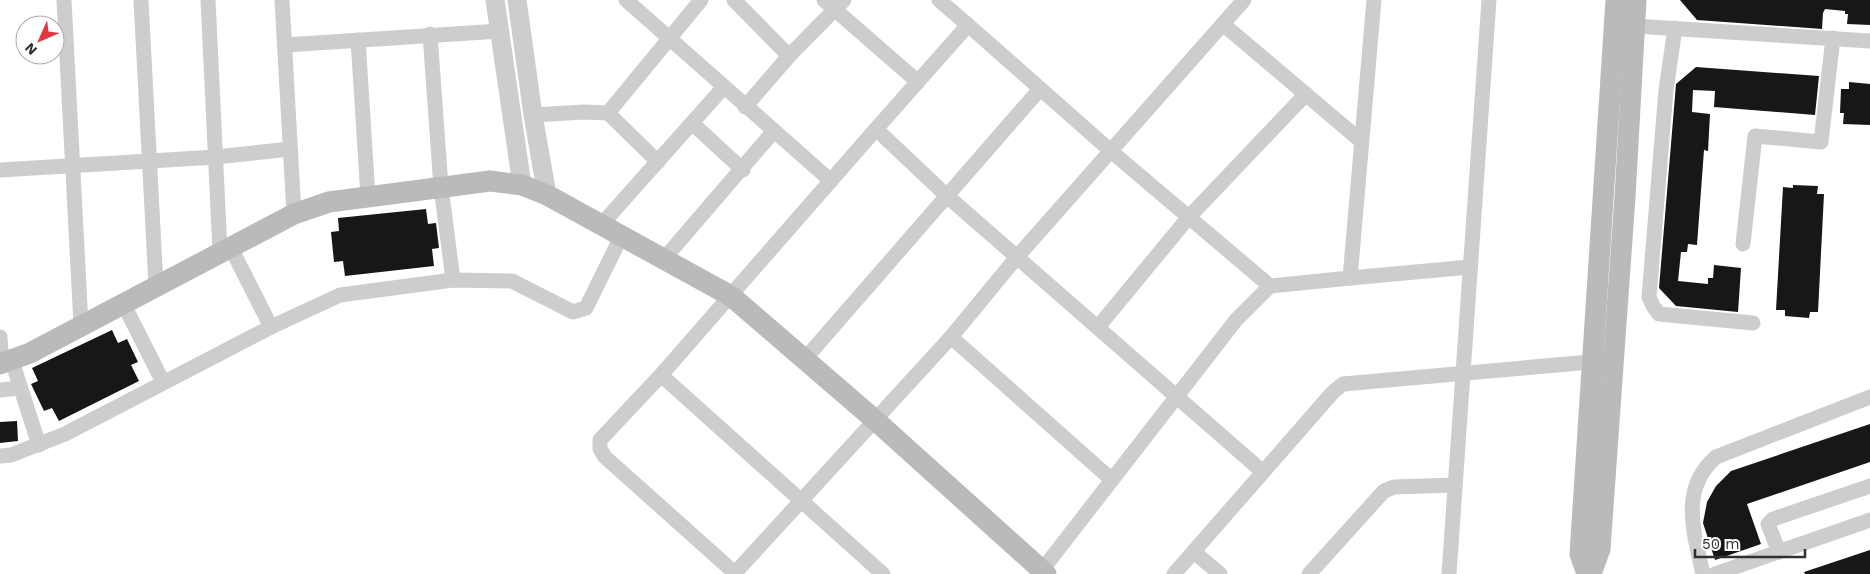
<svg xmlns="http://www.w3.org/2000/svg" width="1870" height="574" viewBox="0 0 1870 574" font-family="'Work Sans',sans-serif">
<rect width="100%" height="100%" fill="#fff"/>
<!-- building -->
<g fill="#171717">
<polygon points="1680,0 1870,0 1870,25 1847,24 1848,14 1845,14 1845,11 1825,9 1823,13 1822,29 1697,20"/>
<polygon points="1696,67 1819,76 1815,115 1714,107 1715,91 1693,90 1692,112 1710,114 1708,151 1704,150 1697,245 1688,244 1687,252 1681,252 1678,281 1708,284 1708,278 1713,278 1714,265 1741,268 1738,312 1676,306 1659,288 1676,84"/>
<polygon points="1849,82 1870,84 1870,125 1843,124 1844,113 1840,113 1841,89 1849,89"/>
<polygon points="1793,185 1818,186 1817,194 1824,194 1818,312 1810,312 1809,318 1785,316 1785,310 1776,310 1783,187 1793,188"/>
<polygon points="426,209 428,224 436,223 439,248 432,249 434,266 345,276 343,261 334,262 331,232 339,231 338,218"/>
<polygon points="112,330 118,343 127,339 138,362 131,365 139,381 59,421 52,408 44,411 31,384 38,381 32,368"/>
<polygon points="17,421 18,441 0,443 0,422"/>
<polygon points="1870,424 1870,462 1747,504 1761,544 1715,560 1703,523 1707,502 1716,486 1731,471"/>
<polygon points="1870,550 1870,574 1805,574 1804,572"/>
</g>
<g fill="none" stroke-linecap="round" stroke-linejoin="round">
<!-- minor -->
<g stroke="#cdcdcd" stroke-width="15">
<polyline points="64,0 81,325"/>
<polyline points="141,0 156,286"/>
<polyline points="208,0 220,251"/>
<polyline points="282,0 294,214"/>
<polyline points="626,0 831,181"/>
<polyline points="734,0 789,56"/>
<polyline points="824,0 918,82"/>
<polyline points="1374,0 1350,278 1470,267"/>
<polyline points="968,25 1112,152 1270,286 1350,278"/>
<polyline points="1224,25 1361,141"/>
<polyline points="1634,26 1870,41"/>
<polyline points="1675,28 1666,90 1649,297 1653,306 1659,314 1753,323"/>
<polyline points="430,34 441,187 453,280"/>
<polyline points="358,40 368,197"/>
<polyline points="285,45 500,31"/>
<polyline points="745,107 789,56 844,0"/>
<polyline points="608,113 658,162"/>
<polyline points="533,115 584,112 608,113 701,0"/>
<polyline points="692,123 743,170"/>
<polyline points="876,129 968,25 939,0"/>
<polyline points="0,170 216,157 290,149"/>
<polyline points="602,224 723,88"/>
<polyline points="1743,244 1755,136 1821,142 1833,38"/>
<polyline points="230,246 271,327"/>
<polyline points="664,259 773,132"/>
<polyline points="123,303 163,382"/>
<polyline points="1098,327 1188,218 1306,94"/>
<polyline points="0,337 2,364"/>
<polyline points="951,337 1112,480"/>
<polyline points="804,360 1040,89"/>
<polyline points="12,361 39,445"/>
<polyline points="661,375 883,574"/>
<polyline points="0,390 20,388"/>
<polyline points="0,456 11,455 65,434 271,327 340,295 453,280 512,281 573,312 586,308 622,235"/>
<polyline points="1194,552 1220,574"/>
<polyline points="1779,552 1768,524 1773,519 1870,486"/>
<polyline points="735,573 951,337 1017,257 1244,0"/>
<polyline points="736,574 605,457 600,449 600,440 661,375 876,129 947,196 1263,472"/>
<polyline points="1039,574 1236,320 1270,286"/>
<polyline points="1174,574 1333,392 1343,384 1601,361"/>
<polyline points="1309,574 1384,491 1394,487 1454,485"/>
<polyline points="1449,574 1489,0"/>
<path d="M1703,574C1694,533 1679,489 1716,457L1870,397"/>
<polyline points="1715,574 1870,520"/>
</g>
<!-- tertiary -->
<g stroke="#cdcdcd" stroke-width="19">
<polyline points="495,0 522,185"/>
<polyline points="517,0 533,115 547,195"/>
</g>
<!-- secondary -->
<g stroke="#bababa" stroke-width="21">
<polyline points="0,364 30,353 294,214 329,202 490,181 522,185 547,195 731,296 875,420 1046,574"/>
<polyline points="1587,574 1580,554 1616,0"/>
<polyline points="1591,574 1600,549 1625,197 1636,0"/>
</g>
</g>
<!-- north arrow -->
<g transform="translate(40 40) rotate(225)"><circle r="24" fill="#ffffff" stroke="#acacac"/>
<path d="M0-4L9 19L0 12L-9 19Z" fill="#e33540"/>
<text y="-8" font-size="14" font-weight="bold" text-anchor="middle" fill="#303030">N</text>
</g>
<!-- scale -->
<path d="M1695 549v8h110v-8" fill="none" stroke="#303030" stroke-width="2.5"/>
<text x="1702" y="549" font-size="15" fill="#303030" stroke="#ffffff" stroke-width="4" paint-order="stroke">50 m</text>
</svg>
